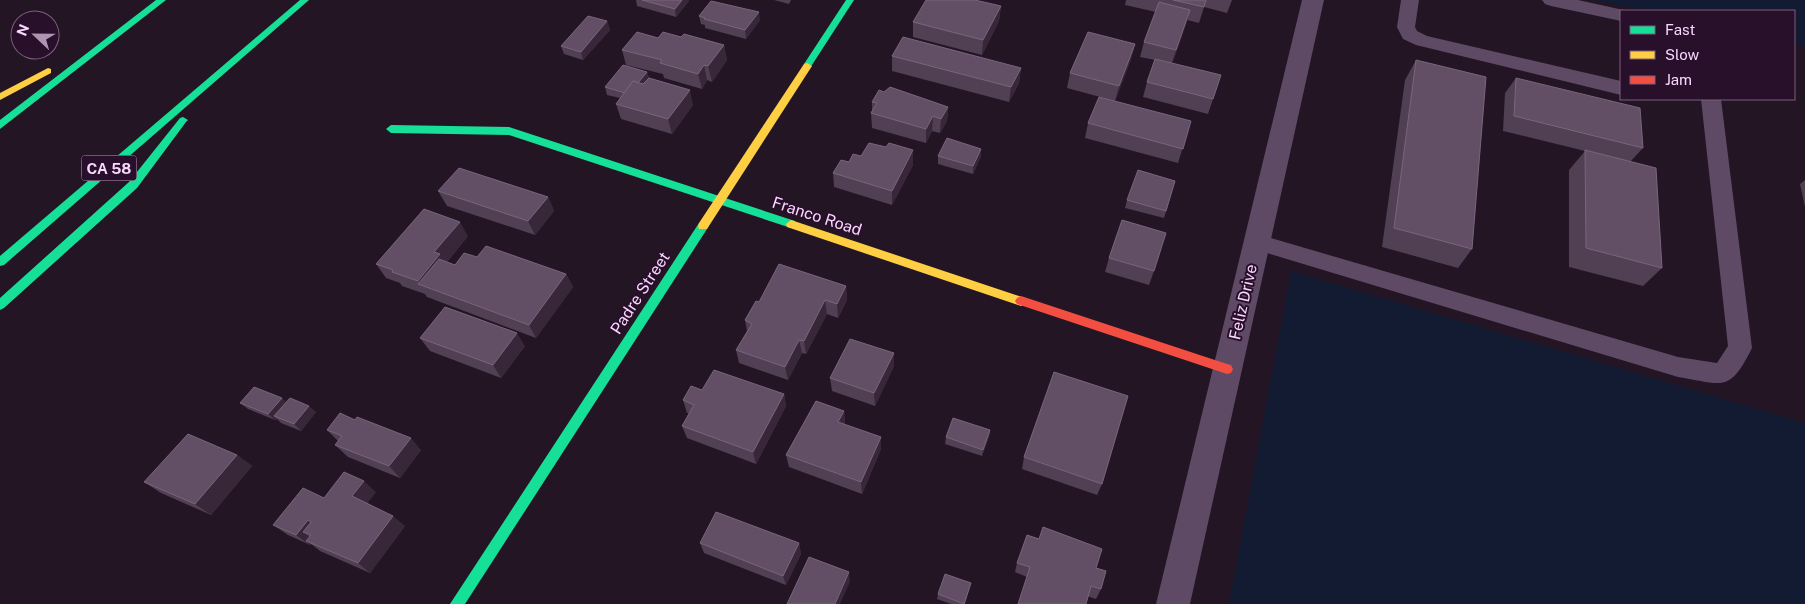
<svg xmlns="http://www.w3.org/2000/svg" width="1805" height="604" viewBox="0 0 1805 604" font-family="'Public Sans',sans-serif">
<rect width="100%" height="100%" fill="#231524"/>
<!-- green -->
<g fill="#131b33">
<polygon points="1595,0 1805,0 1805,47 1794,44 1794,11 1646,11"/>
<polygon points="1291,271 1805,423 1805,604 1229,604"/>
</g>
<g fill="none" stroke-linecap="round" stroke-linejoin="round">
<!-- lane -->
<g fill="#5f4a65" fill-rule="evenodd">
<polygon points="1401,0 1419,0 1415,27 1417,31 1427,36 1621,81 1621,95 1416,45 1403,39 1397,27"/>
<polygon points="1542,0 1578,0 1628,11 1621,11 1621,21 1551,6 1545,4"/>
<path d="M1701,99H1721L1752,348C1729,394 1723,384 1678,377L1257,250L1249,248L1246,242L1249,236L1257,234L1678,357L1717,363L1728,346Z"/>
</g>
<!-- street -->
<polygon fill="#5f4a65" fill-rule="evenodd" points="1302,0 1324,0 1190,604 1156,604"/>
<!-- fast -->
<g fill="#16e098" fill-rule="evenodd">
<polygon points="156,0 166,0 0,129 0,120"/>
<polygon points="300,0 309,0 4,265 0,266 0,256"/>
<polygon points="846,0 854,0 810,68 804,68 804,64"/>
<polygon points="183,117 188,120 186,122 137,188 4,308 0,310 0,298 129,182 180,118"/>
<polygon points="391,125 509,127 795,221 796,224 791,228 509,135 391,133 386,129"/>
<polygon points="703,222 708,226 707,229 465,604 450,604 699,223"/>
</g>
<!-- slow -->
<g fill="#ffcf43" fill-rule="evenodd">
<polygon points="807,63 812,66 707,229 699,229 698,226 699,223 804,64"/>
<polygon points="48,68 51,69 51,73 0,100 0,93"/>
<polygon points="791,220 1025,298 1027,301 1025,304 1021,306 787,227 786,224"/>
</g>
<!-- jam -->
<polygon fill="#f24e42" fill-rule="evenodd" points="1021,296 1227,364 1231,365 1233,369 1231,373 1227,374 1017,304 1015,301 1017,298"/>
</g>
<!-- wall -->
<g fill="#513f53">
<polygon points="636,0 689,0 689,1 676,17 637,6"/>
<polygon points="774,0 791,0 789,4"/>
<polygon points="1126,0 1232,0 1227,13 1204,7 1199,23 1187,20 1172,63 1213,99 1208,114 1143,97 1147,82 1155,60 1140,57 1144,42 1156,12 1125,5"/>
<polygon points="1001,6 999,21 982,55 913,37 913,22"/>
<polygon points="699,16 760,20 746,39 705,28 705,25 701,24"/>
<polygon points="607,21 610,30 583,60 564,54 561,46"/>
<polygon points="658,38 724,45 727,60 712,82 707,80 702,89 664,78 663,74 626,65 622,50"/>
<polygon points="1135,44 1131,59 1115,101 1067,88 1070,73"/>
<polygon points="892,56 1021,68 1019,83 1009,102 892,71"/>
<polygon points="1416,60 1472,249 1458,268 1382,247 1405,80"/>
<polygon points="647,72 649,78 693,105 672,134 621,119 616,104 620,98 607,95 605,87"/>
<polygon points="1516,78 1643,148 1630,162 1662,268 1643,286 1569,267 1569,170 1585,151 1503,131 1505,93"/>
<polygon points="872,102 948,107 947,121 940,133 932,131 926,143 872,128 871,113 872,111"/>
<polygon points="1191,121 1178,163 1085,138 1088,123"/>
<polygon points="981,149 981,156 973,174 938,164 938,156"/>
<polygon points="861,156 913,165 892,205 834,187 833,173 849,162"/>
<polygon points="1805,180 1805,207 1800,184"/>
<polygon points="1175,181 1164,218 1125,208 1127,200"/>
<polygon points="438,191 548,197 554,211 535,235 447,206"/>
<polygon points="468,236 447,262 455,265 477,257 566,274 573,287 536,338 427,297 425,294 402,286 400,283 386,278 376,264"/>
<polygon points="1109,258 1154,271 1149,285 1105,272"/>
<polygon points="846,286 847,300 838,318 827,314 806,354 802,353 788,380 739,363 736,350 747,331 745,320 759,302"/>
<polygon points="420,338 525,346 501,378 430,351"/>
<polygon points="894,353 894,366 875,406 832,391 830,378"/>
<polygon points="702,390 784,394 786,406 756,464 687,438 682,426 689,413 687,413 683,400"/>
<polygon points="287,402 316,412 301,431 281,423 277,419 275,420 248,409 240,403"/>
<polygon points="844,411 845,423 845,424 881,449 862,494 789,467 786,455"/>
<polygon points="355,420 421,450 400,478 348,457 335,445 338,441 327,430"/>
<polygon points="990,430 989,437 982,456 945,444 946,437"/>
<polygon points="237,455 252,466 211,515 161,493 144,482"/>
<polygon points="1024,457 1102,484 1097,495 1022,469"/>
<polygon points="376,492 367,503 405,526 370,573 320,551 311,544 310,545 288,535 273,525 324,498"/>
<polygon points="700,543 799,543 801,554 786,585 704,553"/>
<polygon points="1017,563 1096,568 1101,589 1096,599 1027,577 1015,572"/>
<polygon points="971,583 965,604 951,604 937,599 938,594"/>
</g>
<!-- shaded-wall -->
<g fill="#372738">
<polygon points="682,0 689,0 689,1 676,17 675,9"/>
<polygon points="1001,6 999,21 982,55 983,40"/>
<polygon points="1190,10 1186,25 1172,65 1176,50"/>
<polygon points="759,12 760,20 746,39 745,30"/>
<polygon points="607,21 610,30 583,60 581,52"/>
<polygon points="1135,44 1131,59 1115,101 1119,86"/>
<polygon points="724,45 727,60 712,82 708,66"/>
<polygon points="704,65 707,80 702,89 698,74"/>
<polygon points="1021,68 1019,83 1009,102 1011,87"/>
<polygon points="647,72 649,80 629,94"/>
<polygon points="690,90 693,105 672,134 668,119"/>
<polygon points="948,107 947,121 940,133 941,119"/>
<polygon points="933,116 932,131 926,143 926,129"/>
<polygon points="981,149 981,156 973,174 973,166"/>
<polygon points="913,150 913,165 892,205 892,191"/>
<polygon points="548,197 554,211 535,235 528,221"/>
<polygon points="460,222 468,236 446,263 420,284 418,281 434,252"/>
<polygon points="566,274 573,287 536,338 529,325"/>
<polygon points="846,286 847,300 838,318 837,304"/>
<polygon points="825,300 827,314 806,354 804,341"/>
<polygon points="517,333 525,346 501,378 493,365"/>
<polygon points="799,340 802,353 788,380 785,367"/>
<polygon points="894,353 894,366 875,406 874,393"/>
<polygon points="784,394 786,406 756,464 753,452"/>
<polygon points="282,398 289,404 274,416 277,419 275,420 268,414"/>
<polygon points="309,406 316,412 301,431 294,424"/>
<polygon points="844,411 845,423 840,434 838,422"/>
<polygon points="990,430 989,437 982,456 983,450"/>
<polygon points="881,437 881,449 862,494 861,482"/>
<polygon points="411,438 421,450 400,478 389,466"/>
<polygon points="237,455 252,466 211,515 195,504"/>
<polygon points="364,481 376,492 364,507 352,496"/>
<polygon points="393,516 405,526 370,573 358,563"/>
<polygon points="308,520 321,531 311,535 303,532 314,540 306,541 311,544 310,545 296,535"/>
<polygon points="799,543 801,554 786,585 783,576"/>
<polygon points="849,572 850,582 840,604 835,604"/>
</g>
<!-- building -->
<g fill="#634f65" stroke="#7a647e">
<polygon points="642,0 682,0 675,9"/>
<polygon points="926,0 975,0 1001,6 983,40 913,22"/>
<polygon points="1173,0 1206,0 1204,7"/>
<polygon points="711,1 759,12 745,30 704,19 705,18 699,16"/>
<polygon points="1159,2 1190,10 1176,50 1144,42"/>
<polygon points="588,16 607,21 581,52 561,46"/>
<polygon points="637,32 658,38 663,32 681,37 684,34 724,45 708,66 704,65 698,74 660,63 662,60 622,50"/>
<polygon points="1088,32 1135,44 1119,86 1070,73"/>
<polygon points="903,37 1021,68 1011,87 892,56"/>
<polygon points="1155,59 1221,75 1213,99 1147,82"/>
<polygon points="1416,60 1486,77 1472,249 1394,228"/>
<polygon points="623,65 647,72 638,83 633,81 625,93 605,87"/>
<polygon points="649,78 690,90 668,119 616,104 633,81 643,84"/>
<polygon points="1516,78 1640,108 1643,148 1514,116"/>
<polygon points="890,87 948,107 941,119 933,116 926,129 871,113 877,103 872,102 879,90 884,92"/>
<polygon points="1099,97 1191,121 1183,149 1088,123"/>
<polygon points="947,138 981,149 973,166 938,156"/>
<polygon points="869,143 886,147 889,143 913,150 892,191 833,173 841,160 849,162 853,154 861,156"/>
<polygon points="1585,150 1656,168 1662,268 1586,248"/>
<polygon points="459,168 548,197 528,221 438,191"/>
<polygon points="1138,170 1175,181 1166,211 1127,200"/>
<polygon points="424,209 460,222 434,252 440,254 418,281 392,272 393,270 376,264"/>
<polygon points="1122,220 1166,233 1154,271 1109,258"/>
<polygon points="486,246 566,274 529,325 418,284 439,259 455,265 464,253 477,257"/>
<polygon points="779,264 846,286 837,304 825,300 804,341 799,340 785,367 736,350 752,324 745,320 756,301 759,302"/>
<polygon points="445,307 517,333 493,365 420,338"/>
<polygon points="850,339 894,353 874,393 830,378"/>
<polygon points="714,370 784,394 753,452 682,426 694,405 683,400 691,386 702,390"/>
<polygon points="1054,372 1128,396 1102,484 1024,457"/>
<polygon points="254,387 282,398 268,414 240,403"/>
<polygon points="290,398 309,406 294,424 274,416"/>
<polygon points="816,401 844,411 838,422 881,437 861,482 786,455"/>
<polygon points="340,413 355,420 357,417 411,438 389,466 335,445 342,436 327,430"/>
<polygon points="953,418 990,430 983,450 946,437"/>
<polygon points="188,434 237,455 195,504 144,482"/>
<polygon points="344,472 364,481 352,496 393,516 358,563 306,541 311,535 303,532 311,522 308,520 296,535 273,525 303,488 324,498"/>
<polygon points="716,512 799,543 783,576 700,543"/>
<polygon points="1043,527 1102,549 1096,568 1106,571 1101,589 1091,586 1086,604 1018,604 1030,567 1017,563 1027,535 1039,539"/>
<polygon points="809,557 849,572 835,604 787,604"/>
<polygon points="945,574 971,583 964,604 938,594"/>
</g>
<g text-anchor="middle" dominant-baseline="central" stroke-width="4" stroke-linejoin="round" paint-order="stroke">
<!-- shield labels -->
<rect fill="#280f2a" stroke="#ba9cbf" stroke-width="1" x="81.5" y="155.5" width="55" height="25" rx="4"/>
<g font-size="15" font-weight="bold" fill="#f9d8ff">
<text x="109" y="168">CA 58</text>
</g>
<!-- street labels -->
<g font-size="16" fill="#f9d8ff" stroke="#280f2a">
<text transform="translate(817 216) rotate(18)">Franco Road</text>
<text transform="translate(640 293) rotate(-57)">Padre Street</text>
<text transform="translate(1243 302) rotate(-77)">Feliz Drive</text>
</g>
</g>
<!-- legend -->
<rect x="1620" y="10" width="175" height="90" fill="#280f2a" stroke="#7c5f7f"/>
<rect x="1630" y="26" width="25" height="8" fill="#16e098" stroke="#7c5f7f"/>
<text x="1665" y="35" font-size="15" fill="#f9d8ff">Fast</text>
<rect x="1630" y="51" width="25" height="8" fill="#ffcf43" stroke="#7c5f7f"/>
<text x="1665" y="60" font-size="15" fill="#f9d8ff">Slow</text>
<rect x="1630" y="76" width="25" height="8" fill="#f24e42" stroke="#7c5f7f"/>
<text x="1665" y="85" font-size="15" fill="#f9d8ff">Jam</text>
<!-- north arrow -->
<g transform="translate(35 35) rotate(292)"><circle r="24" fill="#280f2a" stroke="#7c5f7f"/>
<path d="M0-4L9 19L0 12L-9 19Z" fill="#ae94b2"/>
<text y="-8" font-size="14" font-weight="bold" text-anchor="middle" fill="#f9d8ff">N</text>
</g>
</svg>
